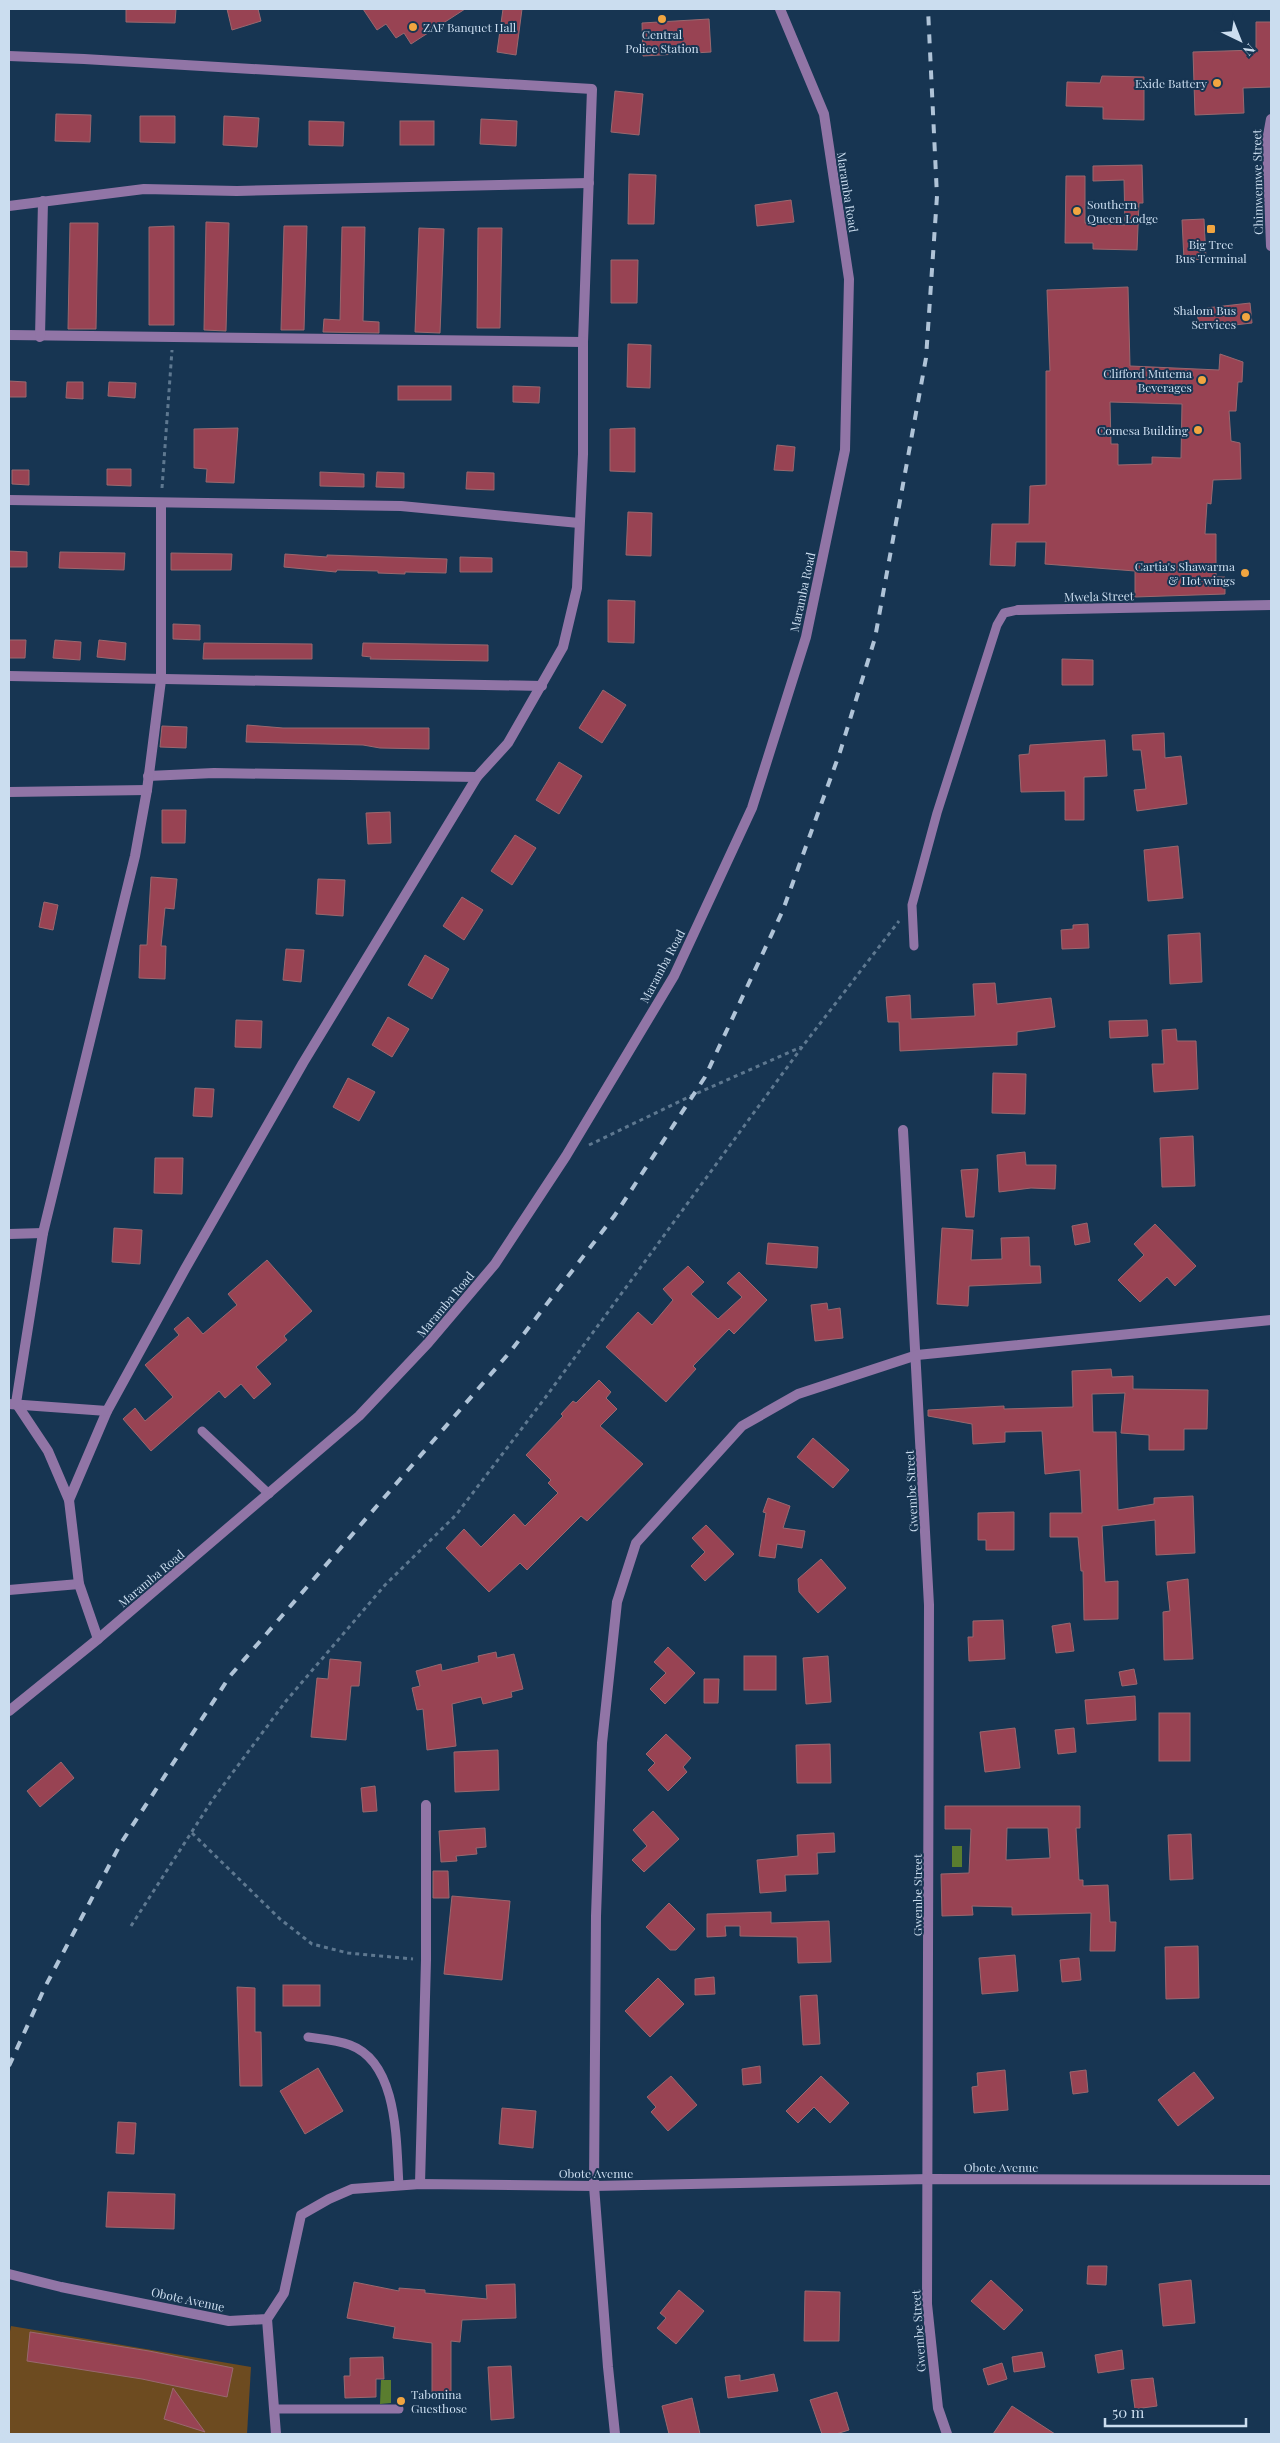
<svg xmlns="http://www.w3.org/2000/svg" width="1280" height="2443" viewBox="0 0 1280 2443" font-family="'Playfair Display',serif">
<rect width="100%" height="100%" fill="#173552"/>
<!-- green -->
<polygon fill="#6d4b20" points="11,2326 251,2367 247,2434 9,2434 9,2337"/>
<!-- water -->
<g fill="#5a7d2f">
<rect x="952" y="1846" width="10" height="21"/>
<polygon points="381,2380 391,2380 391,2403 380,2404"/>
</g>
<!-- building -->
<g fill="#984353" stroke="#99686f" fill-rule="evenodd">
<polygon points="126,9 176,9 175,23 126,22"/>
<polygon points="227,9 258,9 261,21 232,30"/>
<polygon points="363,9 465,9 411,44 404,33 396,38 386,24 377,30"/>
<polygon points="503,9 522,9 516,55 497,52"/>
<polygon points="709,19 711,52 643,56 642,23"/>
<polygon points="1256,22 1271,22 1271,87 1243,88 1244,113 1195,115 1193,52 1256,50"/>
<polygon points="1102,76 1144,77 1144,120 1103,119 1103,107 1066,106 1067,82 1100,83"/>
<polygon points="615,91 643,94 639,135 611,132"/>
<polygon points="56,114 91,115 90,142 55,141"/>
<polygon points="140,116 175,116 175,143 140,142"/>
<polygon points="224,116 259,118 257,147 223,145"/>
<polygon points="481,119 517,121 516,146 480,144"/>
<polygon points="309,121 344,122 343,146 309,145"/>
<rect x="400" y="121" width="34" height="24"/>
<polygon points="1142,165 1143,203 1139,203 1137,250 1093,249 1093,243 1065,243 1066,176 1085,176 1085,223 1125,225 1124,180 1093,181 1093,166"/>
<polygon points="629,174 656,175 654,224 628,224"/>
<polygon points="791,200 794,222 757,226 755,205"/>
<polygon points="1204,219 1206,259 1184,260 1182,220"/>
<polygon points="206,222 229,223 226,331 204,330"/>
<polygon points="70,223 98,223 96,329 68,329"/>
<polygon points="174,226 174,325 149,325 149,227"/>
<polygon points="284,226 307,226 304,330 281,330"/>
<polygon points="342,227 365,227 363,321 379,322 379,333 323,332 324,319 340,320"/>
<polygon points="419,228 444,229 440,333 415,332"/>
<polygon points="478,228 502,228 500,328 477,328"/>
<polygon points="611,260 638,260 637,303 611,303"/>
<path d="M1128,287L1130,366L1219,370L1220,354L1243,362L1242,382H1238L1236,411H1229L1231,441L1240,443L1241,479L1213,480L1211,504L1207,503L1205,534H1216V577H1225V594L1135,597V571L1045,564L1046,542H1016L1015,566L990,565L992,524H1029L1030,486L1046,485V371H1050L1047,290ZM1110,402L1182,404L1181,458L1152,457V464L1118,465V444H1111Z"/>
<polygon points="1250,303 1252,323 1199,329 1197,309"/>
<polygon points="628,344 651,345 650,388 627,387"/>
<polygon points="9,381 26,382 26,397 9,397"/>
<polygon points="67,382 83,382 83,399 66,398"/>
<polygon points="109,382 136,383 135,398 108,396"/>
<rect x="398" y="386" width="53" height="14"/>
<polygon points="513,386 540,387 539,403 513,402"/>
<polygon points="238,428 234,483 206,482 207,469 194,468 194,429"/>
<polygon points="635,428 635,472 610,471 610,429"/>
<polygon points="777,445 795,447 793,471 774,470"/>
<polygon points="107,469 131,469 131,486 107,485"/>
<polygon points="12,470 29,470 29,485 12,484"/>
<polygon points="320,472 364,474 364,487 320,486"/>
<polygon points="377,472 404,473 404,488 376,487"/>
<polygon points="467,472 494,473 494,490 466,489"/>
<polygon points="628,512 652,513 651,556 626,555"/>
<polygon points="9,551 27,552 27,567 9,567"/>
<polygon points="60,552 125,553 124,570 59,568"/>
<polygon points="171,553 232,554 231,570 171,570"/>
<polygon points="285,554 327,557 327,555 447,559 446,573 405,572 405,574 378,573 378,571 337,570 336,572 284,567"/>
<polygon points="460,557 492,558 492,572 460,572"/>
<polygon points="608,600 635,601 634,643 608,642"/>
<polygon points="173,624 200,625 200,640 173,639"/>
<polygon points="9,640 26,640 25,658 9,658"/>
<polygon points="55,640 81,642 80,660 53,658"/>
<polygon points="99,640 126,643 125,660 97,657"/>
<polygon points="204,643 312,644 312,659 203,659"/>
<polygon points="363,643 488,645 488,661 370,659 371,657 362,656"/>
<polygon points="1062,659 1093,660 1093,685 1062,685"/>
<polygon points="603,690 626,705 602,743 579,728"/>
<polygon points="247,725 283,728 429,728 429,749 380,748 363,745 246,742"/>
<polygon points="162,726 187,727 186,748 160,747"/>
<polygon points="1164,733 1165,758 1181,756 1187,804 1137,811 1134,790 1146,789 1141,750 1133,750 1132,735"/>
<polygon points="1105,740 1107,776 1084,777 1084,820 1065,820 1065,791 1021,792 1019,755 1029,754 1030,745"/>
<polygon points="559,762 582,776 559,814 536,800"/>
<polygon points="162,810 186,810 185,843 162,843"/>
<polygon points="390,812 391,843 368,844 366,813"/>
<polygon points="515,835 536,848 512,885 491,871"/>
<polygon points="1178,846 1183,898 1148,901 1144,850"/>
<polygon points="151,877 177,879 174,909 165,908 161,946 166,946 165,979 139,978 140,945 147,945"/>
<polygon points="318,879 345,880 343,916 316,914"/>
<polygon points="462,897 483,910 464,940 443,926"/>
<polygon points="44,902 58,905 53,930 39,927"/>
<polygon points="1088,924 1089,948 1062,949 1061,930 1073,929 1073,925"/>
<polygon points="1200,933 1202,982 1170,984 1168,935"/>
<polygon points="286,949 304,950 301,982 283,980"/>
<polygon points="425,955 449,969 432,999 408,985"/>
<polygon points="995,983 997,1004 1051,998 1055,1027 1017,1032 1017,1045 900,1051 899,1022 888,1022 886,997 910,995 911,1019 975,1016 973,984"/>
<polygon points="388,1017 409,1029 392,1057 372,1045"/>
<polygon points="236,1020 262,1021 261,1048 235,1047"/>
<polygon points="1147,1020 1148,1036 1110,1038 1109,1021"/>
<polygon points="1176,1029 1177,1041 1196,1041 1198,1089 1154,1092 1152,1064 1164,1064 1162,1030"/>
<polygon points="993,1073 1026,1074 1025,1114 992,1113"/>
<polygon points="348,1078 375,1092 359,1121 333,1107"/>
<polygon points="195,1088 214,1089 212,1117 193,1116"/>
<polygon points="1193,1136 1195,1186 1162,1187 1160,1138"/>
<polygon points="1025,1152 1026,1165 1056,1165 1055,1189 1031,1188 999,1192 997,1155"/>
<polygon points="155,1158 183,1158 182,1194 154,1193"/>
<polygon points="978,1169 974,1217 966,1217 961,1170"/>
<polygon points="1087,1223 1090,1242 1075,1245 1072,1226"/>
<polygon points="1155,1224 1196,1266 1175,1286 1167,1277 1140,1302 1118,1280 1144,1255 1134,1244"/>
<polygon points="114,1228 142,1230 140,1264 112,1262"/>
<polygon points="942,1228 973,1230 971,1260 1002,1259 1001,1238 1029,1237 1030,1266 1040,1266 1041,1283 969,1286 968,1306 937,1304"/>
<polygon points="768,1243 818,1247 817,1268 766,1264"/>
<polygon points="267,1260 312,1311 284,1336 287,1340 256,1367 271,1384 254,1399 241,1384 225,1398 219,1391 151,1451 123,1419 135,1408 145,1421 173,1397 145,1365 179,1335 174,1329 188,1317 203,1334 237,1305 228,1294"/>
<polygon points="688,1266 704,1282 691,1294 718,1319 742,1297 727,1283 739,1272 767,1300 734,1334 729,1329 693,1366 696,1369 666,1402 606,1347 638,1312 652,1325 673,1300 663,1289"/>
<polygon points="827,1303 828,1310 840,1308 843,1338 815,1341 811,1305"/>
<polygon points="1111,1369 1112,1377 1133,1376 1133,1389 1208,1390 1207,1429 1184,1429 1184,1450 1149,1450 1149,1435 1121,1433 1125,1393 1092,1394 1093,1432 1116,1432 1118,1510 1154,1504 1154,1498 1193,1496 1195,1553 1156,1555 1155,1520 1102,1526 1105,1582 1118,1581 1118,1619 1084,1620 1083,1571 1081,1571 1078,1537 1050,1537 1050,1513 1082,1513 1080,1470 1045,1474 1042,1431 1005,1432 1005,1442 973,1444 972,1424 928,1416 928,1410 1004,1406 1004,1409 1073,1407 1072,1371"/>
<polygon points="599,1380 611,1392 606,1398 617,1409 600,1426 643,1464 587,1521 581,1516 527,1570 520,1563 489,1592 446,1548 464,1529 481,1547 514,1514 525,1526 558,1493 548,1483 551,1480 526,1455 563,1416 561,1414 573,1401 576,1403"/>
<polygon points="813,1438 849,1470 833,1488 797,1457"/>
<polygon points="768,1498 790,1506 783,1528 805,1531 802,1548 777,1544 775,1558 759,1556 766,1513 763,1512"/>
<polygon points="1014,1512 1014,1550 986,1550 986,1540 978,1540 978,1513"/>
<polygon points="706,1525 734,1554 705,1581 691,1566 705,1552 692,1538"/>
<polygon points="821,1559 846,1588 818,1613 799,1592 798,1579"/>
<polygon points="1188,1579 1193,1659 1164,1660 1163,1612 1170,1611 1167,1582"/>
<polygon points="1003,1620 1005,1659 969,1661 968,1637 973,1637 973,1621"/>
<polygon points="1070,1623 1074,1651 1056,1653 1052,1626"/>
<polygon points="668,1647 695,1673 665,1704 650,1689 666,1673 654,1662"/>
<polygon points="496,1652 497,1658 514,1654 523,1689 511,1692 512,1697 483,1704 481,1697 452,1704 456,1746 427,1750 423,1709 417,1710 412,1688 420,1686 416,1671 441,1664 442,1671 479,1662 478,1656"/>
<rect x="744" y="1656" width="32" height="34"/>
<polygon points="828,1656 831,1702 806,1704 803,1658"/>
<polygon points="330,1659 361,1662 359,1686 351,1686 346,1740 311,1737 317,1678 328,1679"/>
<polygon points="1134,1669 1137,1684 1122,1686 1119,1672"/>
<polygon points="704,1679 719,1679 718,1703 704,1703"/>
<polygon points="1135,1696 1136,1720 1087,1724 1085,1700"/>
<rect x="1159" y="1713" width="31" height="48"/>
<polygon points="1015,1728 1020,1768 985,1772 980,1732"/>
<polygon points="1074,1728 1076,1752 1058,1754 1055,1730"/>
<polygon points="666,1734 691,1758 683,1767 687,1772 668,1791 648,1770 655,1763 646,1754"/>
<polygon points="830,1744 831,1783 797,1783 796,1745"/>
<polygon points="498,1750 499,1790 455,1792 454,1752"/>
<polygon points="61,1762 74,1778 40,1807 27,1791"/>
<polygon points="375,1786 377,1811 363,1812 361,1788"/>
<path d="M945,1806H1080V1828H1076L1079,1880H1083V1886L1108,1885L1110,1922H1116L1115,1951H1090L1091,1913L1012,1915V1907L972,1906L973,1915L942,1916L941,1874L969,1873L971,1829H945ZM1007,1828H1048L1050,1858L1006,1860Z"/>
<polygon points="653,1811 679,1839 644,1872 632,1860 647,1846 633,1830"/>
<polygon points="485,1828 486,1847 476,1848 477,1854 456,1856 457,1861 441,1862 439,1831"/>
<polygon points="834,1833 835,1852 817,1853 818,1874 785,1875 786,1891 760,1893 757,1860 798,1856 797,1835"/>
<polygon points="1191,1834 1193,1879 1170,1880 1168,1835"/>
<polygon points="433,1871 448,1871 449,1898 433,1898"/>
<polygon points="452,1896 510,1901 502,1980 444,1974"/>
<polygon points="669,1903 695,1929 676,1950 670,1950 646,1927"/>
<polygon points="771,1912 771,1923 829,1921 831,1962 798,1963 797,1937 740,1936 740,1926 725,1926 726,1936 707,1937 707,1914"/>
<polygon points="1198,1946 1199,1998 1166,1999 1165,1947"/>
<polygon points="1015,1955 1018,1991 982,1994 979,1958"/>
<polygon points="1079,1958 1081,1980 1062,1982 1060,1960"/>
<polygon points="714,1977 715,1994 695,1995 695,1979"/>
<polygon points="658,1978 684,2004 650,2037 625,2011"/>
<rect x="283" y="1985" width="37" height="21"/>
<polygon points="237,1987 255,1988 255,2032 261,2032 262,2086 240,2086"/>
<polygon points="817,1995 820,2044 803,2045 800,1996"/>
<polygon points="760,2066 761,2083 743,2085 742,2069"/>
<polygon points="318,2068 343,2111 305,2134 280,2091"/>
<polygon points="1005,2070 1008,2110 974,2113 972,2087 978,2086 977,2073"/>
<polygon points="1086,2070 1088,2092 1073,2094 1070,2072"/>
<polygon points="1194,2072 1214,2098 1178,2126 1158,2100"/>
<polygon points="671,2076 697,2105 668,2131 651,2112 656,2107 647,2097"/>
<polygon points="821,2076 849,2103 830,2123 814,2107 798,2123 786,2111"/>
<polygon points="502,2108 536,2111 533,2148 499,2144"/>
<polygon points="118,2122 136,2123 134,2154 116,2153"/>
<polygon points="108,2192 175,2194 174,2229 106,2227"/>
<polygon points="1088,2266 1107,2266 1106,2285 1087,2284"/>
<polygon points="991,2280 1023,2310 1004,2330 971,2301"/>
<polygon points="1191,2280 1195,2323 1163,2326 1159,2284"/>
<polygon points="354,2282 399,2291 399,2288 425,2290 425,2293 487,2299 486,2285 515,2284 516,2318 462,2320 460,2342 451,2341 451,2396 432,2396 432,2343 393,2338 395,2327 347,2318"/>
<polygon points="679,2290 704,2311 676,2344 657,2328 666,2318 660,2313"/>
<polygon points="805,2291 840,2292 839,2341 804,2341"/>
<polygon points="30,2332 149,2351 233,2368 227,2397 142,2379 27,2361"/>
<polygon points="1122,2350 1124,2369 1098,2373 1095,2355"/>
<polygon points="1042,2352 1045,2367 1014,2372 1012,2357"/>
<polygon points="383,2357 384,2379 376,2379 376,2397 345,2398 344,2376 350,2376 350,2358"/>
<polygon points="1002,2363 1007,2379 988,2385 983,2369"/>
<polygon points="511,2366 514,2418 491,2420 488,2367"/>
<polygon points="774,2374 778,2391 728,2398 725,2377 740,2375 740,2381"/>
<polygon points="1153,2378 1157,2406 1135,2409 1131,2380"/>
<polygon points="173,2388 205,2432 164,2419"/>
<polygon points="837,2392 849,2430 836,2434 822,2434 810,2400"/>
<polygon points="692,2398 700,2434 669,2434 662,2406"/>
<polygon points="1012,2406 1055,2434 993,2434"/>
</g>
<g fill="none" stroke-linecap="round" stroke-linejoin="round">
<!-- path -->
<g stroke="#5e7890" stroke-width="3" stroke-dasharray="4 4" stroke-linecap="butt">
<polyline points="162,488 172,350"/>
<polyline points="589,1145 693,1095 801,1047"/>
<polyline points="192,1833 280,1919 312,1944 348,1953 413,1959"/>
<polyline points="131,1926 213,1799 286,1701 385,1585 456,1515 545,1398 802,1047 899,921"/>
</g>
<!-- lane -->
<g stroke="#9175a6" stroke-width="9">
<polyline points="914,946 912,905 937,813 997,625 1004,613 1018,610"/>
<polyline points="202,1431 269,1494"/>
<path d="M308,2037C322,2039 337,2040 350,2045C399,2063 396,2143 399,2185"/>
<polyline points="275,2409 399,2409"/>
</g>
<!-- street -->
<g stroke="#9175a6" stroke-width="10">
<polyline points="9,56 84,59 592,89 583,342 583,454 577,588 563,647 508,743 477,777 303,1063 185,1269 107,1411 69,1500"/>
<polyline points="1271,119 1267,141 1271,246"/>
<polyline points="9,206 144,189 237,191 589,183"/>
<polyline points="9,335 583,342"/>
<polyline points="40,337 43,201"/>
<polyline points="9,500 401,506 579,523"/>
<polyline points="1018,610 1271,605"/>
<polyline points="9,676 542,686"/>
<polyline points="148,776 214,773 477,777"/>
<polyline points="9,792 147,790"/>
<polyline points="903,1130 929,1605 927,2304 938,2408 947,2434"/>
<polyline points="9,1234 43,1233"/>
<polyline points="9,1404 107,1411"/>
<polyline points="9,1590 79,1584"/>
<polyline points="98,1639 79,1584 69,1500 48,1451 16,1403 43,1233 135,856 147,790 161,680 161,504"/>
<polyline points="9,1711 98,1639 359,1416 428,1343 495,1264 566,1156 674,976 752,808 806,637 845,450 849,279 824,114 780,9"/>
<polyline points="420,2184 426,1960 426,1805"/>
<polyline points="9,2274 61,2287 229,2321 267,2319 284,2293 301,2215 329,2199 352,2189 420,2184 594,2186 929,2179 1271,2180"/>
<polyline points="267,2319 276,2434"/>
<polyline points="615,2434 608,2367 594,2186 596,1916 602,1743 617,1602 636,1543 742,1426 798,1394 917,1355 1271,1320"/>
</g>
<!-- rail -->
<polyline stroke="#afc3d7" stroke-width="4" stroke-dasharray="9 9" stroke-linecap="butt" points="9,2066 45,1987 121,1843 230,1676 510,1352 615,1215 705,1077 783,910 840,752 875,638 926,358 937,196 928,9"/>
</g>
<!-- markers -->
<g fill="#f1a540" stroke="#173552" stroke-width="2">
<circle cx="662" cy="19" r="5"/>
<circle cx="413" cy="27" r="5"/>
<circle cx="1217" cy="83" r="5"/>
<circle cx="1077" cy="211" r="5"/>
<rect x="1206" y="224" width="10" height="10" rx="2.5"/>
<circle cx="1246" cy="317" r="5"/>
<circle cx="1202" cy="380" r="5"/>
<circle cx="1198" cy="430" r="5"/>
<circle cx="1245" cy="573" r="5"/>
<circle cx="401" cy="2401" r="5"/>
</g>
<g text-anchor="middle" dominant-baseline="central" stroke-width="4" stroke-linejoin="round" paint-order="stroke">
<!-- poi labels -->
<g font-size="12" fill="#cbddef" stroke="#173552" text-anchor="end">
<text x="423" y="27" text-anchor="start">ZAF Banquet Hall</text>
<text x="662" y="34" text-anchor="middle">Central<tspan x="662" dy="14">Police Station</tspan></text>
<text x="1207" y="83">Exide Battery</text>
<text x="1087" y="204" text-anchor="start">Southern<tspan x="1087" dy="14">Queen Lodge</tspan></text>
<text x="1211" y="244" text-anchor="middle">Big Tree<tspan x="1211" dy="14">Bus Terminal</tspan></text>
<text x="1236" y="310">Shalom Bus<tspan x="1236" dy="14">Services</tspan></text>
<text x="1192" y="373">Clifford Mutema<tspan x="1192" dy="14">Beverages</tspan></text>
<text x="1188" y="430">Comesa Building</text>
<text x="1235" y="566">Cartia's Shawarma<tspan x="1235" dy="14">&amp; Hot wings</tspan></text>
<text x="411" y="2394" text-anchor="start">Tabonina<tspan x="411" dy="14">Guesthose</tspan></text>
</g>
<!-- street labels -->
<g font-size="12" fill="#cbddef" stroke="#173552">
<text transform="translate(1257 182) rotate(-91)">Chimwemwe Street</text>
<text transform="translate(848 192) rotate(81)">Maramba Road</text>
<text transform="translate(802 592) rotate(-78)">Maramba Road</text>
<text transform="translate(1099 596) rotate(-1)">Mwela Street</text>
<text transform="translate(662 966) rotate(-62)">Maramba Road</text>
<text transform="translate(445 1304) rotate(-50)">Maramba Road</text>
<text transform="translate(911 1491) rotate(-93)">Gwembe Street</text>
<text transform="translate(151 1578) rotate(-40)">Maramba Road</text>
<text transform="translate(917 1895) rotate(-90)">Gwembe Street</text>
<text x="1001" y="2167">Obote Avenue</text>
<text x="596" y="2173">Obote Avenue</text>
<text transform="translate(188 2299) rotate(12)">Obote Avenue</text>
<text transform="translate(918 2331) rotate(-94)">Gwembe Street</text>
</g>
</g>
<!-- border -->
<rect width="1280" height="2443" fill="none" stroke="#cbddef" stroke-width="20"/>
<!-- north arrow -->
<g transform="translate(1240 40) rotate(137)" stroke="#173552" stroke-width="4" paint-order="stroke">
<path d="M0-4L9 19L0 12L-9 19Z" fill="#cbddef"/>
<text y="-8" font-size="14" font-weight="bold" text-anchor="middle" fill="#cbddef">N</text>
</g>
<!-- scale -->
<path d="M1105 2418v8h141v-8" fill="none" stroke="#cbddef" stroke-width="2.5"/>
<text x="1112" y="2418" font-size="15" fill="#cbddef" stroke="#173552" stroke-width="4" paint-order="stroke">50 m</text>
</svg>
